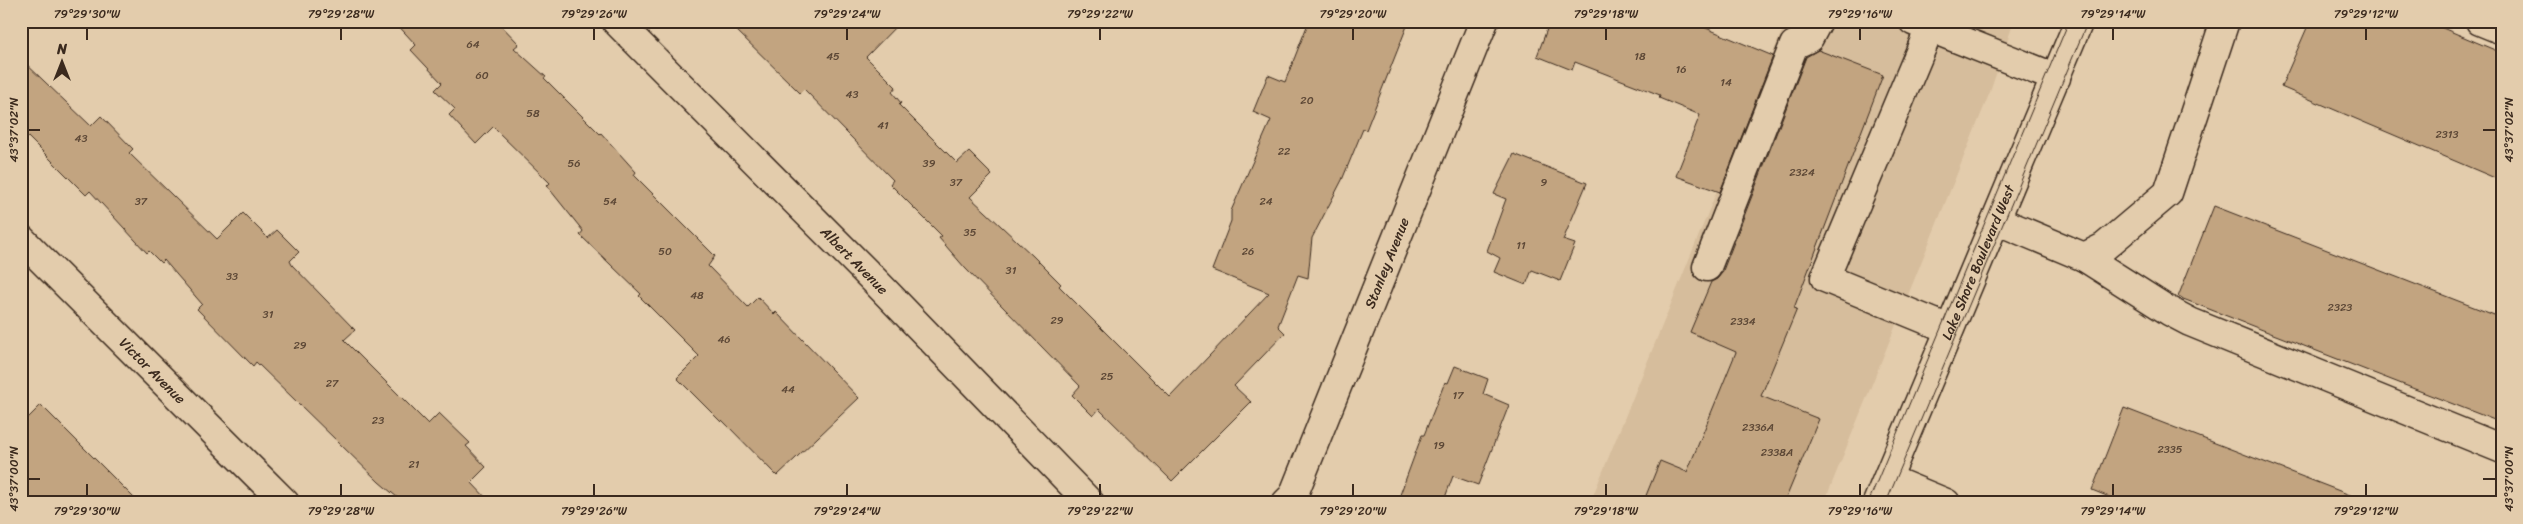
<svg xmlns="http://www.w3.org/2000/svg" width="2523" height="524" viewBox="0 0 2523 524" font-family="Sriracha,sans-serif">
<rect width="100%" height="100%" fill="#e3ccac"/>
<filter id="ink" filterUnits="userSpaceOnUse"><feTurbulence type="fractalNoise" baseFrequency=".02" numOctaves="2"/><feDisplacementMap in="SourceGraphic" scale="10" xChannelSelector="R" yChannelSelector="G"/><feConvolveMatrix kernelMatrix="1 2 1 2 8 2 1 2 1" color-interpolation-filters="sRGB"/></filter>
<g filter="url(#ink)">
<!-- built -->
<polygon fill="#d6bd9c" points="1786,21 2014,21 1990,92 1824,503 1590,503"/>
<!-- building -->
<g fill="#c2a480" stroke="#3b2a1e">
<polygon points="394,21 497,21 519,44 514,48 546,77 544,78 600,134 601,133 636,172 634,175 715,256 708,266 748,307 758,297 774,314 776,312 859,398 777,476 722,420 721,422 677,378 699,356 639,296 641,294 580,235 583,231 547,186 550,183 493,127 476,144 449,115 455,109 435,90 442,83 411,50 416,45"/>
<polygon points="727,21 901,21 866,57 896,87 892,92 901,103 899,105 957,163 969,152 992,175 970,197 1033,256 1061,284 1059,286 1170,397 1269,293 1212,270 1231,221 1231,211 1271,120 1253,112 1268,75 1285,82 1309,21 1409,21 1366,130 1363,129 1342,180 1312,238 1308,278 1298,275 1278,326 1285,333 1234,386 1251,402 1172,481 1099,409 1093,416 1072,395 1080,386 965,268 939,238 942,236 890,184 893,180 804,89 800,93"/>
<polygon points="1550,21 1689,21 1773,56 1720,192 1676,176 1700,115 1659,98 1660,95 1575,62 1572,70 1537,56"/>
<polygon points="2310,21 2426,21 2502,53 2502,181 2281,87"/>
<polygon points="1818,50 1883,75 1794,308 1797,309 1761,396 1819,419 1784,503 1643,503 1660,461 1687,472 1736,352 1690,332 1711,282 1717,279 1722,273 1806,57"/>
<polygon points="21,59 91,126 101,116 133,149 129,153 217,239 243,213 268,238 277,230 299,252 290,261 292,265 355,330 344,340 428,424 439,413 470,443 466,446 486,467 471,482 491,503 404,503 379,482 256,362 253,366 197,309 202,304 164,260 161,263 149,251 147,253 90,191 86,195 21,130"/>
<polygon points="1514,154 1587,183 1563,240 1575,244 1560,281 1532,270 1526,285 1494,272 1500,258 1487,251 1506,199 1494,194"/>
<polygon points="2214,206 2502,318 2502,423 2178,297"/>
<polygon points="1455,366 1488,379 1483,394 1509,405 1478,485 1453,476 1443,503 1397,503 1422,435 1424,435 1445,382 1448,383"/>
<polygon points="41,405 139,503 21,503 21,425"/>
<polygon points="2124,408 2363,500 2363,503 2124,503 2092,490"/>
</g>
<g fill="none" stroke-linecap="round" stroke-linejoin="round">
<!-- minor casing -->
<g stroke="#3b2a1e" stroke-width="31">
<g id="minor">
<path id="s1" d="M616,21L874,280L1090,503"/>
<polyline points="1913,21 2056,78"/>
<polyline points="2480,21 2502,30"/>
<polyline points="1930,28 1825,278 1949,329"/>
<polyline points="1996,220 2084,257 2104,247 2168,193 2225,21"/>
<path id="s2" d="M21,239L285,503"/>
<polyline points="2084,257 2169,311 2190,322 2502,449"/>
<polyline points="1707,267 1794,45 1809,38 1818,21"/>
<polyline points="1888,479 1946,503"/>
<path id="s3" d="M1286,503L1293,496L1484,21"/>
</g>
</g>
<!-- major casing -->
<g stroke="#3b2a1e" stroke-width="31">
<g id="major">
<path id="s4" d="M1877,503L2079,21"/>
</g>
</g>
<!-- minor -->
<use href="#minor" stroke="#e3ccac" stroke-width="28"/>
<!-- major -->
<use href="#major" stroke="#e3ccac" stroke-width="28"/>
<!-- tram -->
<g stroke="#3b2a1e" stroke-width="1">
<polyline points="1868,503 2069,21"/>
<polyline points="1886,503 2088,21"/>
</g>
</g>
</g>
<!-- ticks -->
<path fill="none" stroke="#3b2a1e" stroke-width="2" d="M87,28V40M341,28V40M594,28V40M847,28V40M1100,28V40M1353,28V40M1606,28V40M1860,28V40M2113,28V40M2366,28V40M28,130H40M2483,130H2496M28,479H40M2483,479H2496M87,484V496M341,484V496M594,484V496M847,484V496M1100,484V496M1353,484V496M1606,484V496M1860,484V496M2113,484V496M2366,484V496"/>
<g text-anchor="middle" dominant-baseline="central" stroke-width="4" stroke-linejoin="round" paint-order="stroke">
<!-- number labels -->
<g font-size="11" fill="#5d4836">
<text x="473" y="44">64</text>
<text x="833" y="56">45</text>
<text x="1640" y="56">18</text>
<text x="1681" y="69">16</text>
<text x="482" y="75">60</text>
<text x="1726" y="82">14</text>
<text x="852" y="94">43</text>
<text x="1307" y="100">20</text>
<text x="533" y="113">58</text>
<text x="883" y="125">41</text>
<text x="2447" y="134">2313</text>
<text x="81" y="138">43</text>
<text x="1284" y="151">22</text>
<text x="574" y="163">56</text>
<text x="929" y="163">39</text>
<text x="1802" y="172">2324</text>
<text x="956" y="182">37</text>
<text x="1544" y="182">9</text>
<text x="141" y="201">37</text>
<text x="610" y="201">54</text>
<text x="1266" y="201">24</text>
<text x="970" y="232">35</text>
<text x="1521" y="245">11</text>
<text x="665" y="251">50</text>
<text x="1248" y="251">26</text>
<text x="1011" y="270">31</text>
<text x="232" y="276">33</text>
<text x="697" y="295">48</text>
<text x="2340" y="307">2323</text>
<text x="268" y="314">31</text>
<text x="1057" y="320">29</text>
<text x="1743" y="321">2334</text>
<text x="724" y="339">46</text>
<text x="300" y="345">29</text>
<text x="1107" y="376">25</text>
<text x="332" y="383">27</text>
<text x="788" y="389">44</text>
<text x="1458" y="395">17</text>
<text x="378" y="420">23</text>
<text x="1758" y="427">2336A</text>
<text x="1439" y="445">19</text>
<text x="2170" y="449">2335</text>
<text x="1777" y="452">2338A</text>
<text x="414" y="464">21</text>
</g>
<!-- street labels -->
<g font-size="14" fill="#3b2a1e" stroke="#e3ccac">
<text stroke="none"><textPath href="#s1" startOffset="338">Albert Avenue</textPath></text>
<text stroke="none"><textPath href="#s4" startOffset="261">Lake Shore Boulevard West</textPath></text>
<text stroke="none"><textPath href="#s3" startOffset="261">Stanley Avenue</textPath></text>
<text stroke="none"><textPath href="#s2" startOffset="186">Victor Avenue</textPath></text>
</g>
</g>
<!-- margin -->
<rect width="2523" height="524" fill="none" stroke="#e3ccac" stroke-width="55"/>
<!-- north arrow -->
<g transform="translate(62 62)" stroke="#e3ccac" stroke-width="4" paint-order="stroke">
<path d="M0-4L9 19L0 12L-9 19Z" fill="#3b2a1e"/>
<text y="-8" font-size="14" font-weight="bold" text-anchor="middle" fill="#3b2a1e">N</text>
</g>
<rect x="28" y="28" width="2468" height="468" fill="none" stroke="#3b2a1e" stroke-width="2"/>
<g font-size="12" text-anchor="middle" fill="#3b2a1e">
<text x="87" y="18">79°29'30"W</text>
<text x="341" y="18">79°29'28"W</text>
<text x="594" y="18">79°29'26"W</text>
<text x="847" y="18">79°29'24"W</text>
<text x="1100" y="18">79°29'22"W</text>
<text x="1353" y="18">79°29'20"W</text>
<text x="1606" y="18">79°29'18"W</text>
<text x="1860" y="18">79°29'16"W</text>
<text x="2113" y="18">79°29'14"W</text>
<text x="2366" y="18">79°29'12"W</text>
<text transform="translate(14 130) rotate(-90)" y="4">43°37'02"N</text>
<text transform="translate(2509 130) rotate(-90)" y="4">43°37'02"N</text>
<text transform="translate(14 479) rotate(-90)" y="4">43°37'00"N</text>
<text transform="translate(2509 479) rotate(-90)" y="4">43°37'00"N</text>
<text x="87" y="515">79°29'30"W</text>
<text x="341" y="515">79°29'28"W</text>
<text x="594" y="515">79°29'26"W</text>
<text x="847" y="515">79°29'24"W</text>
<text x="1100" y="515">79°29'22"W</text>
<text x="1353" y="515">79°29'20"W</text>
<text x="1606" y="515">79°29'18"W</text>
<text x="1860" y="515">79°29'16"W</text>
<text x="2113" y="515">79°29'14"W</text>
<text x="2366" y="515">79°29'12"W</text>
</g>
</svg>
